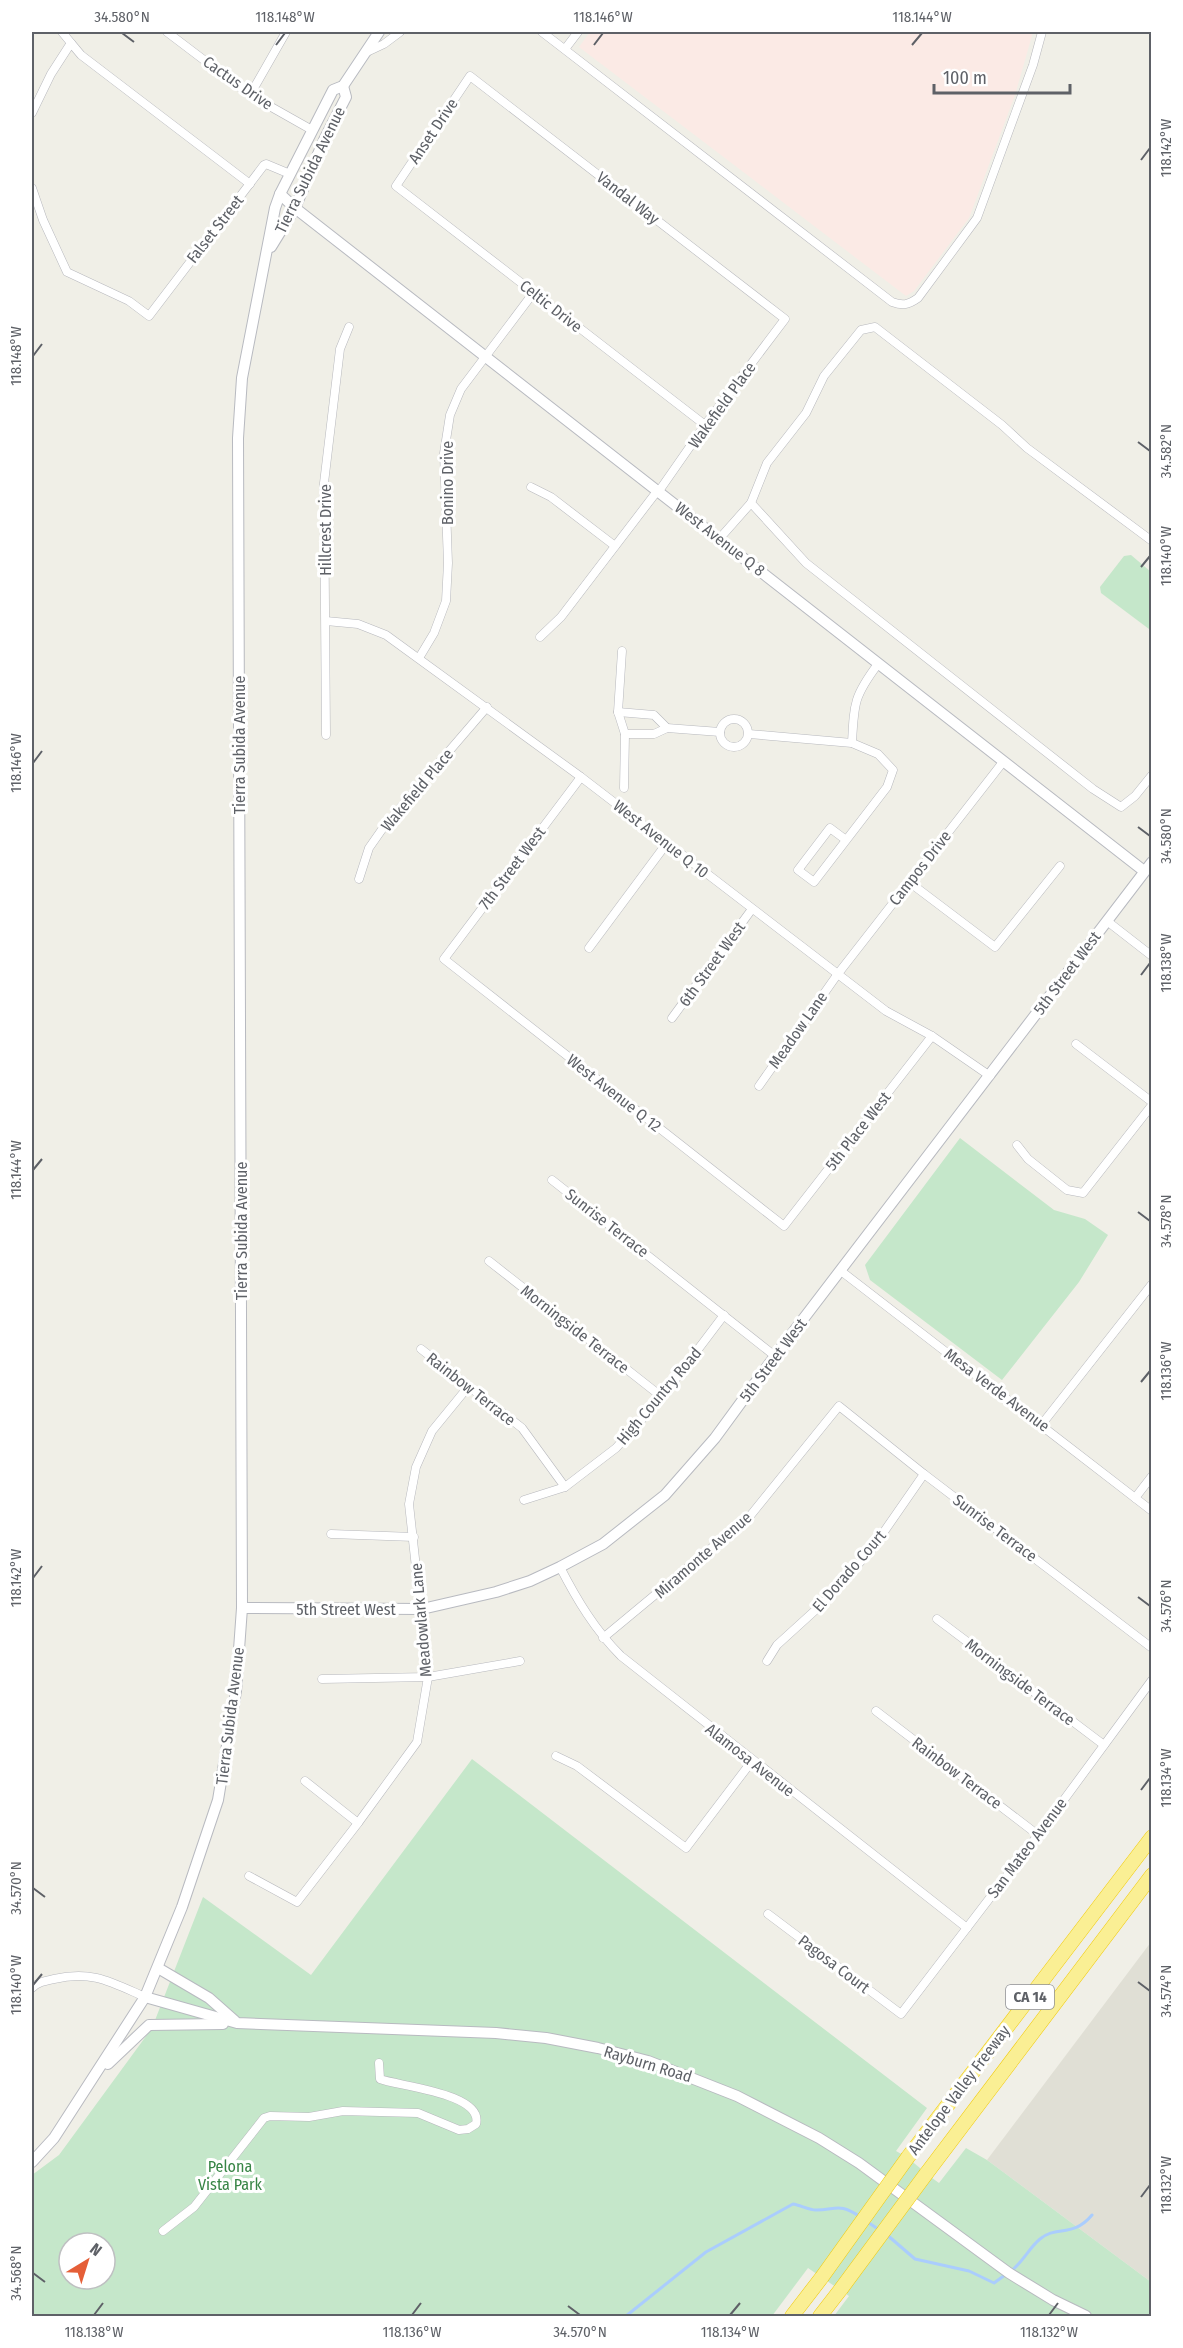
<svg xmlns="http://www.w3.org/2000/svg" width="1183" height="2348" viewBox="0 0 1183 2348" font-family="'Fira Sans Condensed',sans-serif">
<rect width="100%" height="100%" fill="#f0efe7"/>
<!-- education -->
<polygon fill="#e0dfd5" points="1151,1942 1151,2282 987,2160"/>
<!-- medical -->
<polygon fill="#fbeae5" points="590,32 1033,32 1015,95 969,218 914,291 906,296 579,47"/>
<!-- green -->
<g fill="#c5e7ca" fill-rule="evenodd">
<polygon points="1131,555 1151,572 1151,628 1149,629 1101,593 1100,587 1124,556"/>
<polygon points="960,1138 1054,1210 1085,1219 1108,1235 1079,1282 1002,1380 870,1280 865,1265"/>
<path d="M472,1759L927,2108L896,2151C912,2159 924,2173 939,2183L966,2148L987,2160L1151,2282V2316H834L849,2296L808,2268L772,2316H32V2175L59,2155L152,2028L203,1897L311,1975ZM69,2243H105V2279H69Z"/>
</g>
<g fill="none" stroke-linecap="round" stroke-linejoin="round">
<!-- stream -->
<g stroke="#aacdfd" stroke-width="3">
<polyline points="866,2221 881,2231"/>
<polyline points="886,2234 915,2259 969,2271 994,2283 1005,2275"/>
<path d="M1011,2271C1023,2262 1029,2248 1040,2239C1056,2225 1073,2238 1092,2215"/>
<path d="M626,2316L706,2252L793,2204C800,2205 809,2210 816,2210C839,2209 839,2203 861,2217"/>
</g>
<!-- street casing -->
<g stroke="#b7b8bd" stroke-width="9">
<g id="street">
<polyline points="62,32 71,43"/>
<polyline points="167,32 250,95 312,130"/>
<path d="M542,32L892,302C903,306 908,305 918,298L977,218L1033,65L1042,32"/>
<polyline points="565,49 578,32"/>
<polyline points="367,52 384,44 400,32"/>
<polyline points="250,95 286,32"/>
<polyline points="32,113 51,74 71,43 81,55 250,184"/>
<polyline points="32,188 43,220 67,272 129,301 149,316 264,165 266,164 290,174"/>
<polyline points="531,487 551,497 615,546"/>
<polyline points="659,491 705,425 785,319 470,76 396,186 705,425"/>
<polyline points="720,538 751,503"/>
<polyline points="1152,541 1027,448 1002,425 875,327 861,330 824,376 806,413 767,463 751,503 806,563 1093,789 1121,807 1135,796 1152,775"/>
<polyline points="326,621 358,624 386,635 581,777 886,1011 932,1036 990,1076"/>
<polyline points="540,637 561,617 658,490"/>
<polyline points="622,651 618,712 625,734 654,734 667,728 720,732"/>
<polyline points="419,658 434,633 446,601 448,563 444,453 450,415 461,389 534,292"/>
<polyline points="618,712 654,715 667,728"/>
<circle cx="734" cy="733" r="14"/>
<polyline points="749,734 852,743 878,754 893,770 887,787 814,882 798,870 830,828 846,840"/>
<polyline points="326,735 324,483 340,349 349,327"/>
<path d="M852,743C854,703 854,696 878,664"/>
<polyline points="581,777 444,959 784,1226 932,1036"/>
<polyline points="624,788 625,734"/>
<polyline points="359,879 369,848 383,828 487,707"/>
<polyline points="909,882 995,947 1060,866"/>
<polyline points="1107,921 1152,956"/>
<polyline points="589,948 667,843"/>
<polyline points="672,1018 752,909"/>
<polyline points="1076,1044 1152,1102"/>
<polyline points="759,1086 837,975 1003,762"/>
<polyline points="1017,1145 1028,1159 1067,1190 1083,1193 1152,1105"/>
<polyline points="552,1180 775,1356"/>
<polyline points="489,1261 662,1397"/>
<polyline points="841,1271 1152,1511"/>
<polyline points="421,1349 522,1428 565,1487"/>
<polyline points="1042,1424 1152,1284"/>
<polyline points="1135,1498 1152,1476"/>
<polyline points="524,1500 565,1487 616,1448 662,1397 724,1315"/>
<polyline points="331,1534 414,1537"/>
<path d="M560,1567C577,1600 595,1630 621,1656L967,1928"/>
<polyline points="937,1619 1104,1745"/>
<polyline points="603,1638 750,1516 839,1406 924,1474 1152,1648"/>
<polyline points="767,1661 777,1645 821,1605 872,1549 924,1474"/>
<polyline points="322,1679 428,1677 520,1661"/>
<polyline points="876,1711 1038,1835"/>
<polyline points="556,1756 577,1766 686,1848 752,1761"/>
<polyline points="305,1781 358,1823"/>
<polyline points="249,1876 297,1902 358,1823 417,1742 428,1677 409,1504 416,1467 432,1431 468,1387"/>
<polyline points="768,1914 901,2014 1038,1835 1152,1680"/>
<path d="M32,1988C38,1982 45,1981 54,1979C92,1970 111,1982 145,1997"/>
<path d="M163,2231L194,2207L264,2118L270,2116L309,2117L343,2111L418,2113L459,2130L468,2129L476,2124C484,2093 397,2086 380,2079L379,2063"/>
</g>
</g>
<!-- secondary casing -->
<g stroke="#b8bac0" stroke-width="12">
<g id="secondary">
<polyline points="280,194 295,208 1144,871"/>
<polyline points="271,247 295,208 324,140 346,97 343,86"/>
<polyline points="242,1608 422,1609 496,1592 530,1581 560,1567 603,1544 665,1495 715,1438 775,1356 1152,862"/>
<polyline points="158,1968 209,1998 235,2021"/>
<polyline points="145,1997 237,2023 496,2033 546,2038 598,2048 648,2061 737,2096 819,2138 859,2163 1009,2273 1053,2300 1086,2316"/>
<polyline points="108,2064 149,2025 223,2024"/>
<polyline points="32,2162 54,2138 145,1997 182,1907 218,1800 236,1691 242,1608 238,438 242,378 275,208 280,194 333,90 343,86 379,32"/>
</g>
</g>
<!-- highway casing -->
<g stroke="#f1ca06" stroke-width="15">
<g id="highway">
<polyline points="908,2157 1152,1837"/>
<polyline points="926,2174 1152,1875"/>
<polyline points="792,2316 822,2277"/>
<polyline points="820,2316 841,2289"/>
</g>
</g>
<!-- street -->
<use href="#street" stroke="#fff" stroke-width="8"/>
<!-- secondary -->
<use href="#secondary" stroke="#fff" stroke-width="10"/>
<!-- highway -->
<use href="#highway" stroke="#faef94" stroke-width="14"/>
<!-- highway-bridge casing -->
<g stroke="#f1ca06" stroke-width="15" stroke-linecap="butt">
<g id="highway-bridge">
<polyline points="822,2277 908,2157"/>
<polyline points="841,2289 926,2174"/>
</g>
</g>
<!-- highway-bridge -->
<use href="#highway-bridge" stroke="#faef94" stroke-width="14"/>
</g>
<!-- ticks -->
<path fill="none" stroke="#5e6167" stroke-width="2" d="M122,33L134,42M276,45L285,33M594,45L603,33M912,45L922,33M1141,160L1150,148M33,356L42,344M1138,442L1150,451M1141,567L1150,556M33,763L42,751M1138,827L1150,836M1141,975L1150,963M33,1170L42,1159M1138,1212L1150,1221M1141,1382L1150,1371M33,1578L42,1566M1138,1597L1150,1606M1141,1790L1150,1778M33,1888L45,1897M1138,1982L1150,1991M33,1985L42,1974M1141,2197L1150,2185M33,2273L45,2282M568,2306L580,2315M94,2315L103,2303M412,2315L421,2303M730,2315L740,2303M1049,2315L1058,2303"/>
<g text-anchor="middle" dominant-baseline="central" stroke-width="6" stroke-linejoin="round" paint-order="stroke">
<!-- shield labels -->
<rect fill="#fff" stroke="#8e9095" stroke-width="1.5" x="1006" y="1985" width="48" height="24" rx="4.5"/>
<g font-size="15" font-weight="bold" fill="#5e6167">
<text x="1030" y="1997">CA 14</text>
</g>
<!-- street labels -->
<g font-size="16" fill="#5e6167" stroke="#fff">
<text transform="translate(238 83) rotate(35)">Cactus Drive</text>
<text transform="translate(433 131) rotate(-56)">Anset Drive</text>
<text transform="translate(310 170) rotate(-64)">Tierra Subida Avenue</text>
<text transform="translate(628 198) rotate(38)">Vandal Way</text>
<text transform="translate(215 229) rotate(-52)">Falset Street</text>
<text transform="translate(551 306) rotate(38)">Celtic Drive</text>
<text transform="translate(722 405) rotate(-54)">Wakefield Place</text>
<text transform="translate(447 483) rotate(-90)">Bonino Drive</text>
<text transform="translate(325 530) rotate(-90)">Hillcrest Drive</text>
<text transform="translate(720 539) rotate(38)">West Avenue Q 8</text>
<text transform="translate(239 745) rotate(-90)">Tierra Subida Avenue</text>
<text transform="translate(417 790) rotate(-50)">Wakefield Place</text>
<text transform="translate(661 839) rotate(38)">West Avenue Q 10</text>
<text transform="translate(512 868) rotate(-53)">7th Street West</text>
<text transform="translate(920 868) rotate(-52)">Campos Drive</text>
<text transform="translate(712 964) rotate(-54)">6th Street West</text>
<text transform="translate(1067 973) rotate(-53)">5th Street West</text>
<text transform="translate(798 1030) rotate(-55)">Meadow Lane</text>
<text transform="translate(614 1093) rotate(38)">West Avenue Q 12</text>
<text transform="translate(858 1131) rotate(-52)">5th Place West</text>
<text transform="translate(607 1223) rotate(38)">Sunrise Terrace</text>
<text transform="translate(241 1231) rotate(-90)">Tierra Subida Avenue</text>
<text transform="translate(575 1329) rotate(38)">Morningside Terrace</text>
<text transform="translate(773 1360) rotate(-53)">5th Street West</text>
<text transform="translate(471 1389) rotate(38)">Rainbow Terrace</text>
<text transform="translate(997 1390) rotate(37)">Mesa Verde Avenue</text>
<text transform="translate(659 1396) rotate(-50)">High Country Road</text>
<text transform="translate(995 1528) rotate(37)">Sunrise Terrace</text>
<text transform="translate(703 1555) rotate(-41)">Miramonte Avenue</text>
<text transform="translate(849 1571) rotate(-49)">El Dorado Court</text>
<text x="346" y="1609">5th Street West</text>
<text transform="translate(421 1620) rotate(-95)">Meadowlark Lane</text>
<text transform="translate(1020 1682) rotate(37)">Morningside Terrace</text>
<text transform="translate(230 1716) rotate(-83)">Tierra Subida Avenue</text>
<text transform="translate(750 1760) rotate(38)">Alamosa Avenue</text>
<text transform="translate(957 1773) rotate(37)">Rainbow Terrace</text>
<text transform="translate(1027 1848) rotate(-53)">San Mateo Avenue</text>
<text transform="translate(834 1964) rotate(37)">Pagosa Court</text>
<text transform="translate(648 2064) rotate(17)">Rayburn Road</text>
<text transform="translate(959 2090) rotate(-53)">Antelope Valley Freeway</text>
</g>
<!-- park labels -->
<g font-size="16" fill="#388546" stroke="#fff">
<text x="230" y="2166">Pelona<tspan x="230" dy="18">Vista Park</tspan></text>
</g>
</g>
<!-- border -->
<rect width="1183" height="2348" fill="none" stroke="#ffffff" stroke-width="66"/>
<!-- north arrow -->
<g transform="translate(87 2261) rotate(38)"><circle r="28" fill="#ffffff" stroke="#bfc0c2" stroke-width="1.5"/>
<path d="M0-4.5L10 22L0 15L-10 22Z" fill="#e55f38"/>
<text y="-9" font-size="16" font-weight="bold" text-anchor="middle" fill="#5e6167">N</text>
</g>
<!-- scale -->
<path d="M934 84v9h136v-9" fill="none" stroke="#5e6167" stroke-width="3"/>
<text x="943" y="84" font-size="18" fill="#5e6167" stroke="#ffffff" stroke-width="4.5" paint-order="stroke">100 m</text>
<rect x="33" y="33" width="1117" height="2282" fill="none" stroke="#5e6167" stroke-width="2"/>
<g font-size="15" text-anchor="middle" fill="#5e6167">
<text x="122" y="22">34.580°N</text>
<text x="285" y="22">118.148°W</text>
<text x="603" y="22">118.146°W</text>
<text x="922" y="22">118.144°W</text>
<text transform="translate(1166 148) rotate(-90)" y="5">118.142°W</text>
<text transform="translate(16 356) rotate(-90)" y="5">118.148°W</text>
<text transform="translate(1166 451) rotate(-90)" y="5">34.582°N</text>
<text transform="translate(1166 556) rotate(-90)" y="5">118.140°W</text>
<text transform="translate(16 763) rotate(-90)" y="5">118.146°W</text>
<text transform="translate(1166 836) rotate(-90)" y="5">34.580°N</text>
<text transform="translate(1166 963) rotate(-90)" y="5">118.138°W</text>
<text transform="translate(16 1170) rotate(-90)" y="5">118.144°W</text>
<text transform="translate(1166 1221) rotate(-90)" y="5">34.578°N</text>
<text transform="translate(1166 1371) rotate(-90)" y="5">118.136°W</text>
<text transform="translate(16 1578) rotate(-90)" y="5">118.142°W</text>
<text transform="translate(1166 1606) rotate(-90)" y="5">34.576°N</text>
<text transform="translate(1166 1778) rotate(-90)" y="5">118.134°W</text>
<text transform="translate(16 1888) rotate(-90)" y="5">34.570°N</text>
<text transform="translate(16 1985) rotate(-90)" y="5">118.140°W</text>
<text transform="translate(1166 1991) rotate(-90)" y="5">34.574°N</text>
<text transform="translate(1166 2185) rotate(-90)" y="5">118.132°W</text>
<text transform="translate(16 2273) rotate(-90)" y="5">34.568°N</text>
<text x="94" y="2337">118.138°W</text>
<text x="412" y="2337">118.136°W</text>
<text x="580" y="2337">34.570°N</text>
<text x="730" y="2337">118.134°W</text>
<text x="1049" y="2337">118.132°W</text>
</g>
</svg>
